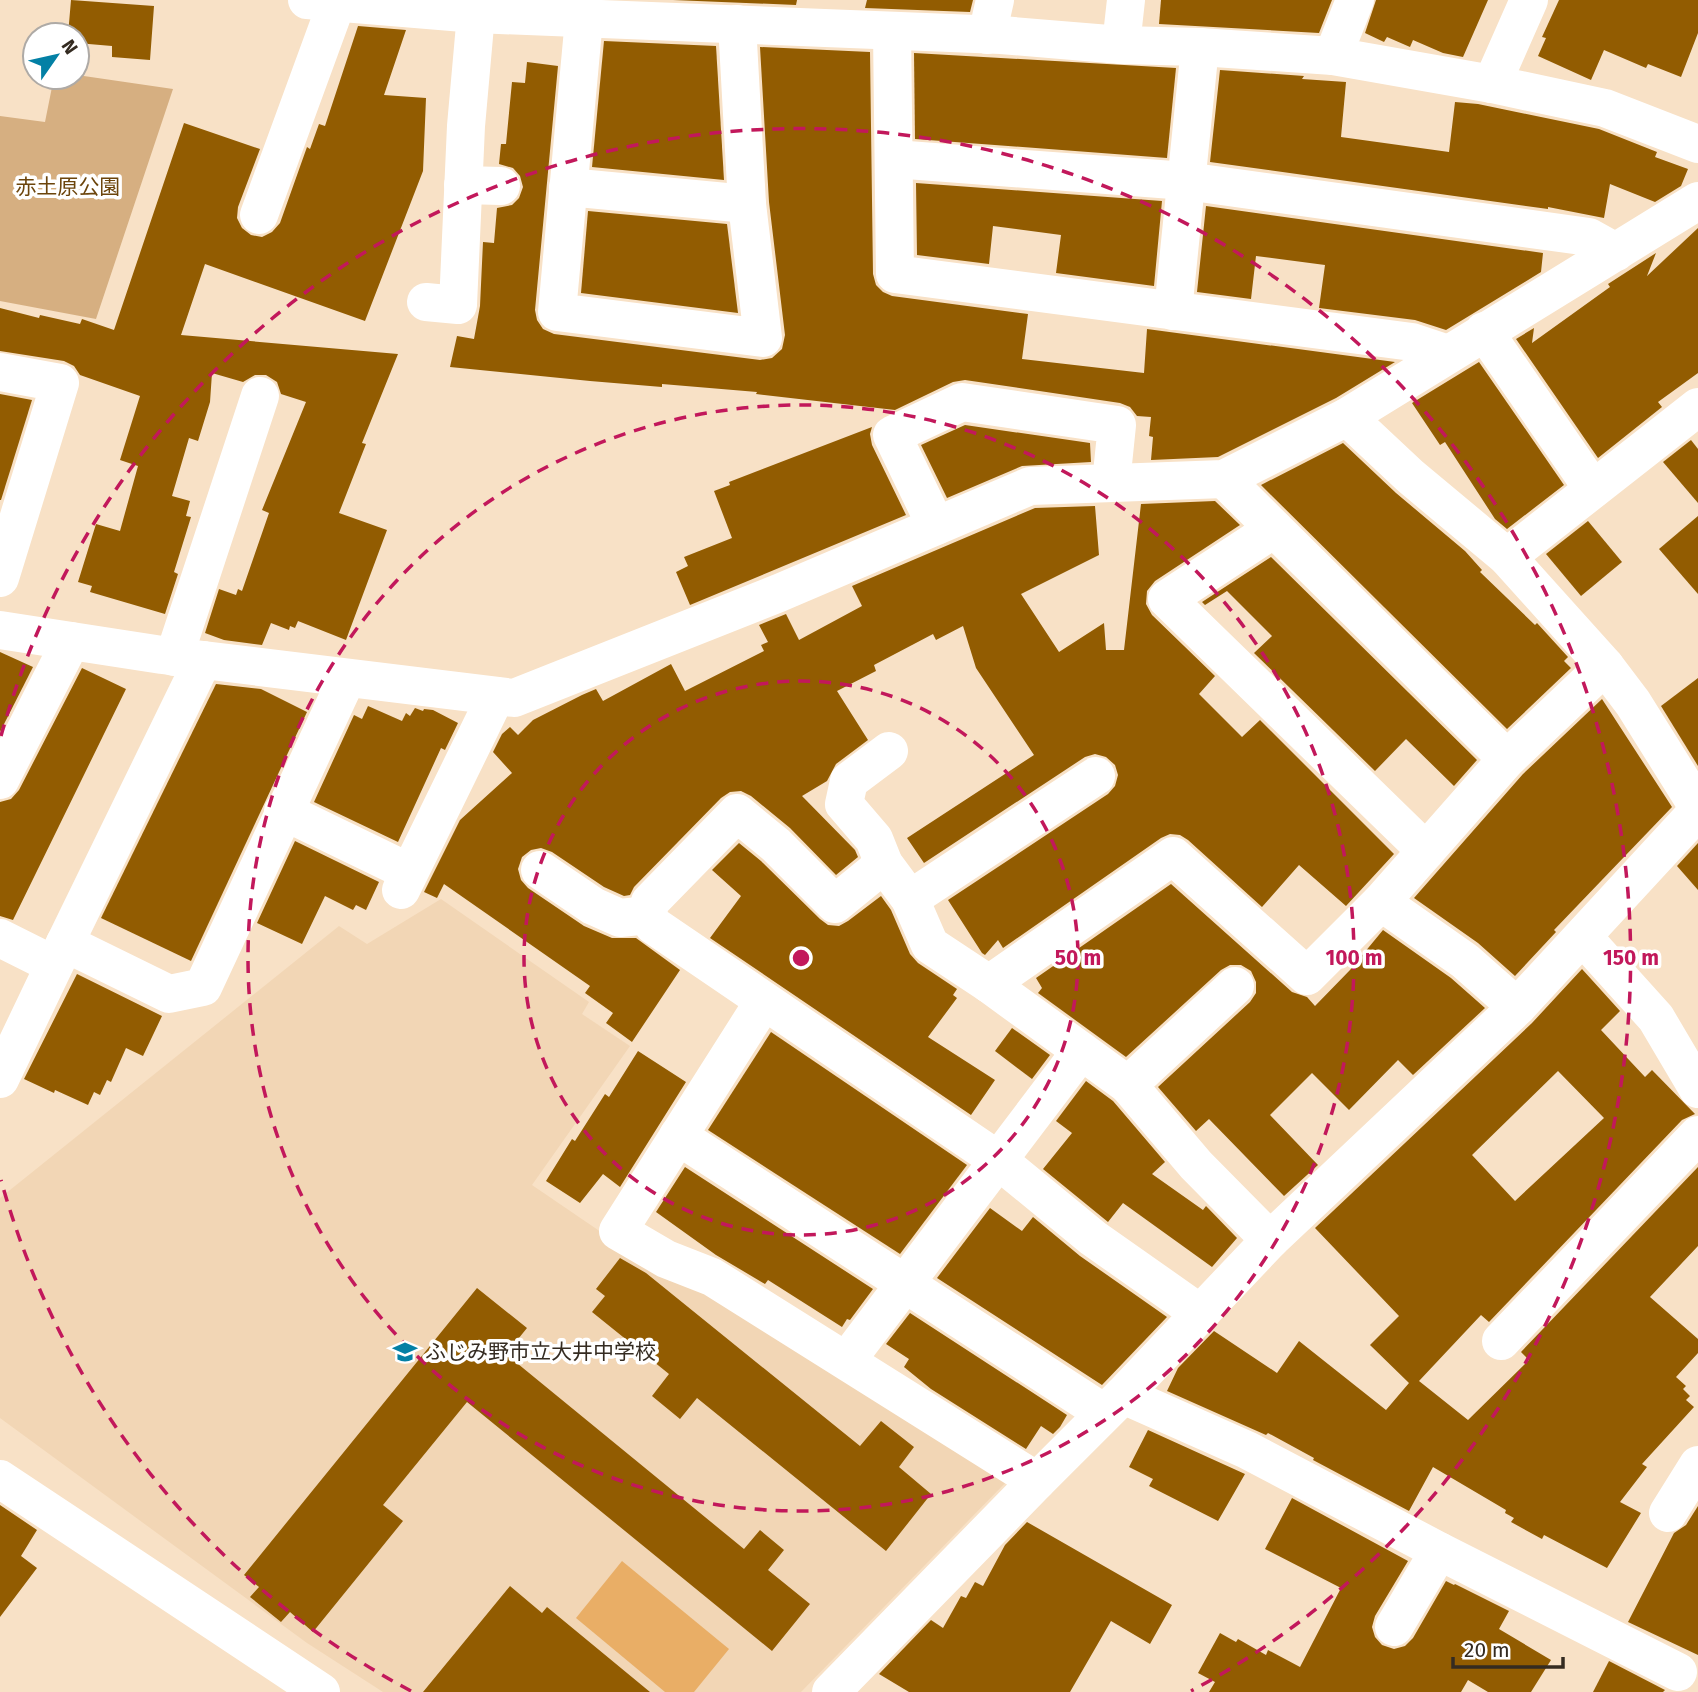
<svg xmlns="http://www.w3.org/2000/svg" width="1698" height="1692" viewBox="0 0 1698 1692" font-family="'Fira Sans','Noto Sans JP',sans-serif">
<rect width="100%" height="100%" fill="#f8e1c6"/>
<!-- built -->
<polygon fill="#f2d6b5" points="441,899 589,1002 582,1014 630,1046 532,1185 598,1230 633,1261 664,1266 1010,1478 801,1692 383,1692 307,1643 0,1418 0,1198 339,926 367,944"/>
<!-- green -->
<polygon fill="#d6af81" points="77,75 173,89 96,319 0,301 0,116 45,122 54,77 77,77"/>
<!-- water -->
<polygon fill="#e9ae66" points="622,1561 729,1649 694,1692 665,1692 576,1618"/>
<!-- building -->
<g fill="#925c01" fill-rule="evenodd">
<polygon points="71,0 154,6 150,60 112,57 112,46 77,43 77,35 68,35"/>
<polygon points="673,0 797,0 796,5"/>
<polygon points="867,0 973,0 970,12 865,8"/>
<polygon points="1161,0 1332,0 1319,33 1159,24"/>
<polygon points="1376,0 1488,0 1463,57 1443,53 1413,40 1410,47 1387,37 1384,42 1365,33"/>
<polygon points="1559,0 1698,0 1698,33 1681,77 1648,64 1646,68 1604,50 1591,80 1538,56 1546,38 1542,37"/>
<polygon points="358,26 406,30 384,95 426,98 423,171 365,321 205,264 181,335 398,354 362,443 366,444 339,513 387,530 346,640 298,621 295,628 290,626 289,630 271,623 262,645 224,640 205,633 219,589 236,595 238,589 242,591 269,513 262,510 306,402 281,394 277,382 266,375 255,375 243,382 212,373 210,402 198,441 189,438 172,496 190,501 186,516 191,517 174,572 178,574 165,614 90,592 92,586 78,582 96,524 120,531 138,466 120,460 140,396 80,375 74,366 64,361 0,351 0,308 39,318 40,315 80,324 82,319 114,330 184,123 260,149 238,207 237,218 242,228 251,235 262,237 272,232 280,223 307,147 310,149 319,124 325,126"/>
<polygon points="604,41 716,46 724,180 592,167"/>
<polygon points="760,47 870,52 873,274 876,285 883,292 892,296 1028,314 1022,359 1144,373 1147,329 1395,362 1336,398 1218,457 1151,460 1153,437 1149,436 1151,417 1137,416 1130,407 1120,403 965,380 953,382 895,410 756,394 757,392 662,384 662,387 590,381 450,367 457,336 474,339 480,306 483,242 494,243 497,208 512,205 519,198 523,187 520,176 513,168 499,164 501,144 506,144 512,82 525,83 527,62 558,66 535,310 537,320 543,329 554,334 760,360 772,358 782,349 785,335 769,202"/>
<polygon points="914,53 1176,68 1167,158 915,139"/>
<polygon points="1220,70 1304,76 1302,79 1346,82 1341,137 1449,152 1455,102 1478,104 1599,129 1657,152 1655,157 1688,169 1681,186 1655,202 1610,184 1604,218 1548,207 1548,209 1210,162"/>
<polygon points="916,183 1162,201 1154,286 1056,273 1061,235 993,226 989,264 917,255"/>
<polygon points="1206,206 1543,253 1541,272 1446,330 1415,320 1319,308 1325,265 1256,256 1251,299 1197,292"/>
<polygon points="588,211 727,224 738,313 581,293"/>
<polygon points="1698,228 1698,373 1658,402 1662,407 1598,458 1516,339 1534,328 1532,343 1610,287 1608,284 1656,253 1647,276"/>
<polygon points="1479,362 1564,485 1507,529 1495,519 1445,442 1440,445 1412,403"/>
<polygon points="0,394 32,400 1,500 0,500"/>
<polygon points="965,425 1090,443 1091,462 1022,466 947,498 921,445"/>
<polygon points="872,427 870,434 872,445 906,515 690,605 676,572 688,566 684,557 732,538 714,491 730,485 729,482"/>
<polygon points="1691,440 1698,449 1698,503 1663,462"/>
<polygon points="1343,443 1396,493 1465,551 1482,570 1480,572 1535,625 1537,623 1568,657 1564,661 1571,668 1507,729 1261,485"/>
<polygon points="1215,501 1240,525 1155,581 1147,591 1146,604 1152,615 1215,676 1199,694 1242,737 1260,720 1394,854 1346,906 1299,865 1262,907 1188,840 1180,835 1170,834 1161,838 1003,948 998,940 985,955 982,953 948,900 1108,794 1115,786 1118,775 1115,765 1106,757 1095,754 1085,757 924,863 907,838 1034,755 976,668 963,626 936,640 933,634 874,665 876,671 837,691 868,740 836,764 827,781 802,796 855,850 858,857 836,875 790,828 751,796 741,791 730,792 721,798 634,887 630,895 624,896 604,887 552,852 541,848 531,850 522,857 518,869 521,880 528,888 584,926 612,938 636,938 680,970 632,1042 606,1023 613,1013 585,993 590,986 444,884 437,898 424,892 460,820 512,773 493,752 502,734 510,727 518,735 533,720 582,695 596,689 603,701 671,664 685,691 764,651 761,645 768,642 759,625 786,614 799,640 862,606 852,586 1035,508 1095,506 1099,555 1021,594 1059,652 1104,623 1106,650 1124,650 1141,504"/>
<polygon points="1698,516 1698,594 1659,549"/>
<polygon points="1588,521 1622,562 1581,596 1546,554"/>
<polygon points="1271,557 1477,760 1454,786 1406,739 1375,771 1254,653 1272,636 1227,591 1205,605 1202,602"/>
<polygon points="0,652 33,667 0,732"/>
<polygon points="82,668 126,689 13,920 0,916 0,802 11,799 19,790"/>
<polygon points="1698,678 1698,766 1661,706"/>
<polygon points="216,684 261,689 307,712 191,961 101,918"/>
<polygon points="1602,699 1672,807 1554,930 1556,932 1515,976 1478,943 1414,898 1523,774"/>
<polygon points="368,706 402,721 406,713 410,716 415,708 423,711 424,709 433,710 458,723 445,750 441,748 398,842 314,802 354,715 362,719"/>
<polygon points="295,841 379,882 366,910 356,905 353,910 325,896 302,944 257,923"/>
<polygon points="739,843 761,861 820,919 828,925 839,926 848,921 881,896 891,910 910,954 918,963 957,989 953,995 957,998 928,1037 995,1080 971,1115 710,938 741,896 712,870"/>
<polygon points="1698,843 1698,890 1677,866"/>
<polygon points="1171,884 1292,992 1307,997 1315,1006 1350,970 1383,930 1451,978 1485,1008 1413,1075 1398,1060 1349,1110 1312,1073 1270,1115 1318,1165 1284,1196 1209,1119 1196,1131 1158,1087 1250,1002 1256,993 1256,982 1251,971 1241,965 1230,965 1221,970 1126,1057 1038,993 1042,988 1036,978"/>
<path d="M1582,969L1620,1011L1601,1030L1645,1077L1652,1070L1695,1114L1682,1120L1489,1322L1481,1315L1419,1381L1468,1420L1529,1360L1521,1352L1698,1167V1246L1650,1297L1698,1339V1353L1676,1377L1686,1386L1683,1389L1690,1396L1686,1400L1694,1407L1642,1464L1647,1467L1620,1502L1641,1513L1607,1568L1544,1535L1542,1539L1511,1522L1514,1518L1505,1513L1506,1510L1433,1467L1409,1511L1313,1460L1314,1458L1268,1433L1266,1435L1167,1391L1178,1368L1214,1331L1277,1373L1299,1341L1386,1410L1409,1383L1370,1345L1399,1316L1315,1228L1532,1023ZM1558,1071L1604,1118L1515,1201L1472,1155Z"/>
<polygon points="77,974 162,1016 143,1056 126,1048 111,1082 107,1080 100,1095 94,1092 88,1105 55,1090 54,1093 24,1079"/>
<polygon points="1012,1028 1050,1055 1032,1079 995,1051"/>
<polygon points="771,1032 967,1165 900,1254 708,1130"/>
<polygon points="638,1051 686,1082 620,1187 603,1174 580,1203 546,1181 572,1139 575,1141 605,1094 609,1097"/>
<polygon points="1086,1081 1113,1101 1165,1162 1152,1174 1203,1210 1206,1206 1237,1238 1212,1267 1123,1203 1108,1222 1043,1169 1072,1133 1056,1121"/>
<polygon points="685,1167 873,1289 850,1320 847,1319 842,1327 768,1280 765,1284 716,1255 656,1212"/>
<polygon points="990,1208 1022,1231 1033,1217 1080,1256 1167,1317 1102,1385 937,1278"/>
<polygon points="620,1258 646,1273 860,1446 881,1421 914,1447 899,1467 931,1494 886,1551 697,1398 680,1419 652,1396 669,1374 592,1312 605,1296 596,1289"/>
<polygon points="477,1288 527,1328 506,1354 744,1549 760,1530 784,1550 768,1570 810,1604 772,1651 467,1402 383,1505 403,1521 313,1632 290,1612 281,1622 250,1597 259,1587 244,1575"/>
<polygon points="910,1313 1067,1415 1060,1427 1053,1434 1041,1426 1026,1449 931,1389 904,1367 909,1359 886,1344"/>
<polygon points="1148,1430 1245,1474 1218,1521 1149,1486 1153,1479 1129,1467"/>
<polygon points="1292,1498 1408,1561 1375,1616 1372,1627 1375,1637 1382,1645 1394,1649 1405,1646 1413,1638 1446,1581 1454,1585 1455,1584 1509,1611 1499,1629 1551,1660 1531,1692 1488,1692 1468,1680 1461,1692 1209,1692 1215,1682 1198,1673 1220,1633 1236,1642 1238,1639 1266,1655 1268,1650 1300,1667 1341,1588 1265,1549"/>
<polygon points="0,1505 37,1530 21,1556 37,1568 0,1617"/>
<polygon points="1698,1506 1698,1655 1628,1622 1674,1533 1686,1525"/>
<polygon points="1027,1522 1172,1605 1150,1644 1111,1621 1070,1692 909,1692 879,1674 931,1620 943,1628 961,1596 966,1598 975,1582 983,1586 1005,1545"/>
<polygon points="510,1586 542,1613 547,1607 650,1692 423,1692"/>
<polygon points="1609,1661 1665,1690 1663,1692 1593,1692"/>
</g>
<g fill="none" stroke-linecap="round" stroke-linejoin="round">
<!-- minor -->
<g stroke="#fff" stroke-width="38">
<polyline points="307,0 476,14 1001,35 1121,45 1200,47 1333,56 1492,84 1605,108 1698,144"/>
<polyline points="584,19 557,312 763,338 747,204 737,24"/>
<polyline points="892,31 895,274 1412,342 1448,354"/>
<polyline points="987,35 995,0"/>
<polyline points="1121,45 1126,0"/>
<polyline points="1333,56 1355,0"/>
<polyline points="1492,84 1529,0"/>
<polyline points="894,159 1186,181 1589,237 1616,252"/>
<polyline points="463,185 501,186"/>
<polyline points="568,187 747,204"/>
<polyline points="259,215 337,2"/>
<polyline points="426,302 458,305 466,126 476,14"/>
<polyline points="1173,311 1200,47"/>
<polyline points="1484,331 1593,489"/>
<polyline points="0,372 60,383 0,578"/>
<polyline points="1347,417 1410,476 1507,557 1605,666 1633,703 1698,807"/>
<polyline points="1224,479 1507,759"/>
<polyline points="936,526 892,435 962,402 1117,425 1111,483"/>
<polyline points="1274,529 1167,599 1426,851"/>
<polyline points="1507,557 1698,407"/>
<polyline points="0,630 162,655 514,698 779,593 1030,486 1224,479 1347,417 1698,201"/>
<polyline points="174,657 260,396"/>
<polyline points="889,751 849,781 844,804 874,839 884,864 910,899 930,945 989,984 1128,1085 1196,1165 1270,1240"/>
<polyline points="0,780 71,641"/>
<polyline points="283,811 409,872"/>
<polyline points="884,864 835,904 776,845 737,813 650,902 648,915 653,925 998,1160 1093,1238 1201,1314"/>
<polyline points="540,870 593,906 620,918 648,915"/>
<polyline points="401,890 496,696"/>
<polyline points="910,899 1096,776"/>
<polyline points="1381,902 1465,961 1517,1007"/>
<polyline points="1583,937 1656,1018 1698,1089"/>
<polyline points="0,938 54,965"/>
<polyline points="65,943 203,660"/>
<polyline points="989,984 1173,856 1307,976 1381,902 1507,759 1605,666"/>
<polyline points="764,1001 618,1231 666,1259 712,1277 1037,1481"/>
<polyline points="0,1079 65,943 169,994 203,987 347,678"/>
<polyline points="1128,1085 1235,986"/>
<polyline points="678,1136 1104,1413"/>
<polyline points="1501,1341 1698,1135"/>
<polyline points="847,1360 1081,1051"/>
<polyline points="1123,1395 1247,1450 1439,1551 1678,1672"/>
<polyline points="0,1479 321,1692"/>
<polyline points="1668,1513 1698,1465"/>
<polyline points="1394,1627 1439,1551"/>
<polyline points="831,1692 1037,1481 1123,1395 1270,1240 1517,1007 1698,811"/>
</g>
</g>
<!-- distance rings -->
<g fill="none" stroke="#c2185b" stroke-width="3.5" stroke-dasharray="12 9">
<circle cx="801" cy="958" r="277"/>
<circle cx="801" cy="958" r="553"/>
<path d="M411 1691A830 830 0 0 1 1 1180M1 736A830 830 0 1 1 1191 1691"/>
</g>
<!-- icons -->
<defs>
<g id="school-bare" transform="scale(1.89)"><path d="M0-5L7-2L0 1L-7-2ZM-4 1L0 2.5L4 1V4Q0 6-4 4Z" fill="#0380a5" stroke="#fff" stroke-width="2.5" paint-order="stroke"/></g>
</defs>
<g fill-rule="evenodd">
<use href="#school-bare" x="405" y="1352"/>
</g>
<g text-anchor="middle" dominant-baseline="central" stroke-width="7" stroke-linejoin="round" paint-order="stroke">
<!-- park labels -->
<g font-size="21" fill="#6c450c" stroke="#fff">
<text x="68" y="187">赤土原公園</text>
</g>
<!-- poi labels -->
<g font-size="21" fill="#342b21" stroke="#fff" text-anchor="start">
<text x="425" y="1352">ふじみ野市立大井中学校</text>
</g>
</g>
<circle cx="801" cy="958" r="10" fill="#c2185b" stroke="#fff" stroke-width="3.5"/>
<g font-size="21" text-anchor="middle" font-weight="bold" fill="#c2185b" stroke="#fff" stroke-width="7" stroke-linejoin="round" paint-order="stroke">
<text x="1078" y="965">50 m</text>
<text x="1354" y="965">100 m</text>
<text x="1631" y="965">150 m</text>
</g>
<!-- north arrow -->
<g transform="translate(56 56) rotate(56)"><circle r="33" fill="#ffffff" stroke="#aeaaa6" stroke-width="2"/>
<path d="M0-5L12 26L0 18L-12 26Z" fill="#0380a5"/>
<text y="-10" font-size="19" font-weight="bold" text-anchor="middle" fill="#342b21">N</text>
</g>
<!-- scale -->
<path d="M1453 1657v10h110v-10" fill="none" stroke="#342b21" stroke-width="3.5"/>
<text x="1464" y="1657" font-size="21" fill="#342b21" stroke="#ffffff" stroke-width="5" paint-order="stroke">20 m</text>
</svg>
